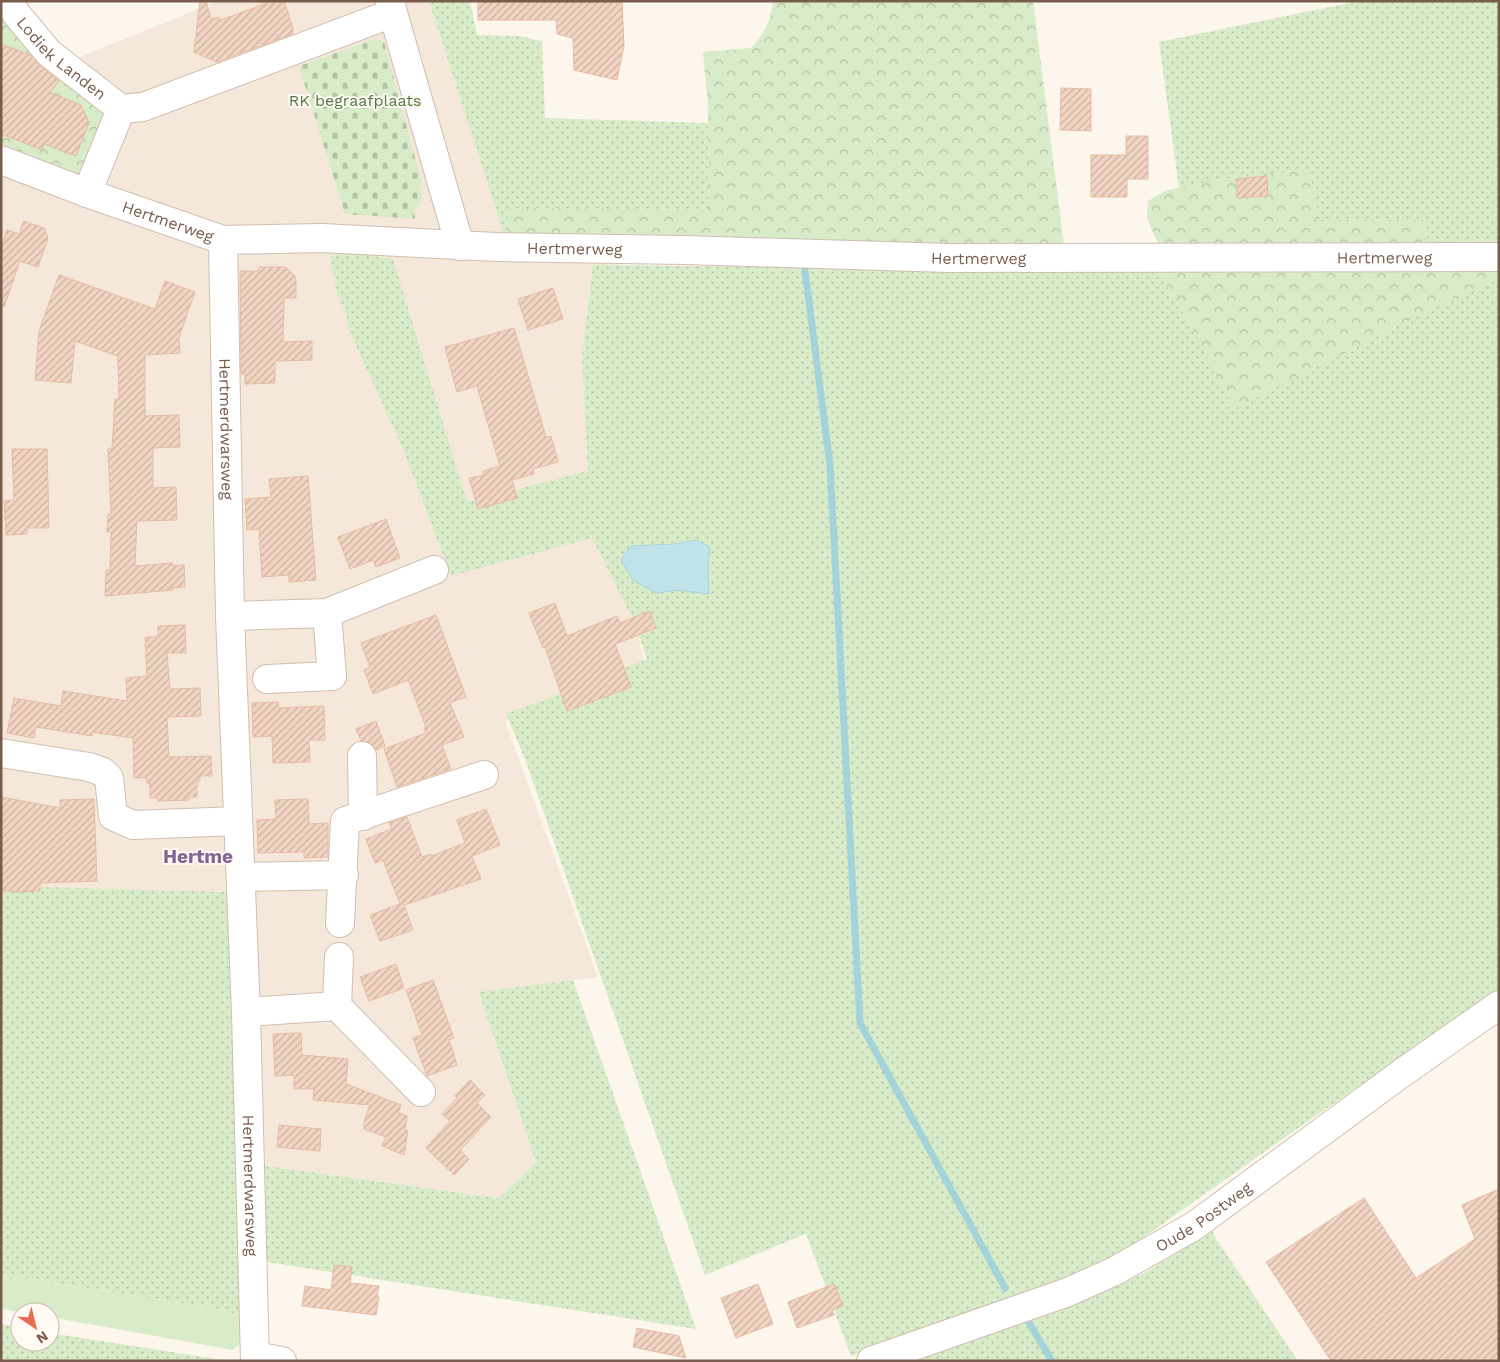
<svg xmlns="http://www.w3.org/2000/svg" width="1500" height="1362" viewBox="0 0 1500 1362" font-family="'Work Sans',sans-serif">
<defs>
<pattern id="grass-dots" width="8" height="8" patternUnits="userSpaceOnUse" patternTransform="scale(1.25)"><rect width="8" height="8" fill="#d8ecc9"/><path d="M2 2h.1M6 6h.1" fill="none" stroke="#b4c2a5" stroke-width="1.8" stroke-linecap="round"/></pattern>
<pattern id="forest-crowns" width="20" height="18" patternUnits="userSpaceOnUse" patternTransform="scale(1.25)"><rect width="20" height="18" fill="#d8ecc9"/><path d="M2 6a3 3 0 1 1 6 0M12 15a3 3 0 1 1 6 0" fill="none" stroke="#b4c2a5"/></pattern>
<pattern id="cemetery-stones" width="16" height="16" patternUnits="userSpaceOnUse" patternTransform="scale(1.25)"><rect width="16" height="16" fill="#d8ecc9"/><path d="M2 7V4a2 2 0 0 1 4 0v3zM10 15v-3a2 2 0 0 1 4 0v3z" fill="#b4c2a5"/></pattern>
<pattern id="building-hatch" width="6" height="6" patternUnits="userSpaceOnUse" patternTransform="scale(1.25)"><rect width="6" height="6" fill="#f3d5c3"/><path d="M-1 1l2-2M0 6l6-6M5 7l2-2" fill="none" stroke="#cab0a1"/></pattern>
</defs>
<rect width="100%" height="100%" fill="#fdf6ec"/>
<!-- residential -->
<polygon fill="#f5e8da" points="218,1 432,1 621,254 590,420 646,670 505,721 598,977 480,992 536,1162 498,1198 259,1165 1,893 1,5 72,60"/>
<!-- grass -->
<g fill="url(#grass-dots)" fill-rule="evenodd">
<polygon points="429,1 470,1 477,35 519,36 542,41 545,118 708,123 709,210 511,208 504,234"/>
<polygon points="1359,1 1499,1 1499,244 1428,245 1424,220 1320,220 1248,174 1179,188 1159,42"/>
<path d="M346,252L393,259L467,502L588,471L582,357L593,265L1158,271L1195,333L1457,296L1499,279V989L1294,1131L1134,1244L1075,1278L1013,1297L851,1356L806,1234L705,1275L526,762L506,713L534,704L647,659L631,615L592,538L451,576L403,449L349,330L346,313L337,293L330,256ZM696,540L710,547L708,565L709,594L676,590L656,593L657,545Z"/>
<polygon points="1,886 227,892 242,1315 205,1307 1,1274"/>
<polygon points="573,980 696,1329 260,1261 259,1165 498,1198 536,1162 479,992"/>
<polygon points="1213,1231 1213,1234 1298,1361 894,1361 1024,1317 1085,1300 1144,1273"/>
<polygon points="1,1324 20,1327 20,1342 50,1342 50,1333 229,1361 1,1361"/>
</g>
<!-- forest -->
<g fill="url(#forest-crowns)">
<polygon points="1,1 108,112 80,183 1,153"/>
<path d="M773,1H1033L1064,246L714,240L504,234L510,208L709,210L708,105L703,52L751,48C764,34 771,21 773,1Z"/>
<polygon points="1309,171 1320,220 1424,220 1428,245 1159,246 1147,218 1148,201 1167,190 1248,174"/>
<polygon points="1499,265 1499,279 1457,296 1234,409 1195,333 1158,271"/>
</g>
<!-- cemetery -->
<polygon fill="url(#cemetery-stones)" points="375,39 384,41 422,184 419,184 423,199 420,200 420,204 413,212 415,217 414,219 345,214 299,66"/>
<!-- green -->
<polygon fill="#d8ecc9" points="1,1274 205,1307 242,1315 245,1340 233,1350 50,1317 50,1312 20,1312 1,1309"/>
<!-- water -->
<polygon fill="#bfe3e8" stroke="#a5d3da" points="696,540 710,547 708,565 709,594 676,590 656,593 633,580 621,560 631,546 674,544"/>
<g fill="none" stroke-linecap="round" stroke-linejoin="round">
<!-- stream -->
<g stroke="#a5d3da" stroke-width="7">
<polyline points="805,271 830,465 860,1023 1005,1288"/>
<polyline points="1026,1318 1052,1361"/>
</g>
</g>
<!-- building -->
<g fill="url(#building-hatch)" stroke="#e6bba3">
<polygon points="200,1 206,1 211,19 219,17 221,20 262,5 261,1 284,1 293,28 293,34 217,62 194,52"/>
<polygon points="478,1 622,1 624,46 617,80 574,70 573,38 557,34 556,20 478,20"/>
<polygon points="1,44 30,55 39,65 59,81 50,93 81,105 89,122 76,156 44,144 42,150 1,134"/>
<polygon points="1061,88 1091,89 1091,131 1060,130"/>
<polygon points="1126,136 1148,136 1148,179 1127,179 1127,197 1091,197 1091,155 1126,155"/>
<polygon points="1267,176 1268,196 1237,198 1236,179"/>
<polygon points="24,221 44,228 48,238 38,267 20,261 4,307 1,307 1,248 7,230 19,234"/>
<polygon points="259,267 285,267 294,275 296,279 296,298 284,298 283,342 312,341 312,360 275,361 275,383 245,384 245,374 241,374 240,271 258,271"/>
<polygon points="59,275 155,309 165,281 195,292 179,337 180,353 145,355 145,416 179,415 180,447 153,448 153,488 176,487 177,520 137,521 135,566 172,563 173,566 184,565 185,587 172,588 173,590 105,596 106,570 110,570 111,532 107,532 108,514 111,514 108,449 112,449 115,399 119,399 118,356 75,341 71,383 35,380 39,331"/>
<polygon points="553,288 563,319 528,330 518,299"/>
<polygon points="514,328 546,437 551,436 558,462 533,469 534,474 512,480 517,498 478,509 469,478 484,475 483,471 500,466 477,386 457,392 445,347"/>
<polygon points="12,449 47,449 49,528 27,528 27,534 6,535 4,501 14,500"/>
<polygon points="308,476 316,580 289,582 289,575 262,577 259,529 247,530 245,499 271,497 269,479"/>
<polygon points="386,519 400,558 376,567 373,560 350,569 338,537"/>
<polygon points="555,603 567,636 617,616 620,623 650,611 656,628 615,644 631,687 567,711 545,647 543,648 529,613"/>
<polygon points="436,615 466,697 450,703 464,737 442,745 451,769 397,787 384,749 426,733 424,728 426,727 408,680 373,694 364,670 370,667 361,643"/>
<polygon points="185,625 186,653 167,653 170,689 200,688 201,716 167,717 169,757 211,756 212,776 200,776 200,781 197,781 197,797 189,797 189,800 158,801 158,798 150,798 150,783 147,783 146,778 134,778 133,738 92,732 92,736 36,727 34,738 7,733 14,698 61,706 63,691 127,701 126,678 147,676 145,637 158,637 158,626"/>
<polygon points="278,702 279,708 324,706 325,740 309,740 310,762 273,763 272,736 253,737 252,703"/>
<polygon points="376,721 385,746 376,750 370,743 361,741 356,729"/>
<polygon points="1,797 60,808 60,800 94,799 97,881 40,883 40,891 16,892 1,890"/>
<polygon points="308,799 309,824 328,823 328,857 304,858 304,852 258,853 257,820 276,819 275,800"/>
<polygon points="486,809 500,845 472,856 481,879 404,905 413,930 380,941 370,915 400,904 383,860 375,863 366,839 392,829 389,823 407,817 422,857 431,854 431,856 465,843 457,820"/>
<polygon points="396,964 404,988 369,1001 360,977"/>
<polygon points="433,980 454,1038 449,1040 457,1065 427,1076 413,1038 422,1035 406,990"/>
<polygon points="301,1033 302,1055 348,1059 346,1084 401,1105 398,1113 407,1116 405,1129 408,1131 404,1155 382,1146 386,1137 364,1129 364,1121 370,1105 313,1100 314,1089 294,1089 294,1075 275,1076 273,1034"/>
<polygon points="470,1080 485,1095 477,1103 491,1117 460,1150 469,1159 454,1175 426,1148 450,1121 442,1114 457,1098 455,1096"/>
<polygon points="279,1125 321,1129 320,1151 277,1147"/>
<polygon points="1499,1189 1499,1361 1331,1361 1266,1262 1364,1198 1416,1278 1475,1239 1462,1205"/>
<polygon points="334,1265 352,1267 350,1283 379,1286 377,1296 379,1297 376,1315 302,1306 305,1286 331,1290"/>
<polygon points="758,1284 773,1324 736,1338 721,1298"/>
<polygon points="834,1284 843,1306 832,1310 834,1315 797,1328 788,1302"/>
<polygon points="637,1328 679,1336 686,1358 633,1347"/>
</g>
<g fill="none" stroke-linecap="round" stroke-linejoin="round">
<!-- minor casing -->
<g stroke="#d1beb0" stroke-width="30">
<g id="minor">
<path id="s1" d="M8,1L18,16L49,53L121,109"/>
<polyline points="393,13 460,246"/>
<polyline points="121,109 143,107 393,13 390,1"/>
<path id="s2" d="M1,160L87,193L223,240L322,238L496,247L684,250L949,258L1499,257"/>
<polyline points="87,193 121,109"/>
<path id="s3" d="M223,240L230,616L246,1012L255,1361"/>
<polyline points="230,616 327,613 434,570"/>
<polyline points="267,679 332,676 327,613"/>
<polyline points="1,753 89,767 103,772 109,778 113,816 133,825 238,821"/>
<polyline points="362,756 363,816"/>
<polyline points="241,877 344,875"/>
<polyline points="340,923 345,821 484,775"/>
<polyline points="337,1006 339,957"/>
<polyline points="246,1012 337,1006 421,1092"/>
<polyline points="255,1356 282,1361"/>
<path id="s4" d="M871,1361L1068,1292L1115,1271L1194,1226L1402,1073L1499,1005"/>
</g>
</g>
<!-- minor -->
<use href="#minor" stroke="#fff" stroke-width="28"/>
</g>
<g text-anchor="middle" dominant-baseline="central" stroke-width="4" stroke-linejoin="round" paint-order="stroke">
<!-- street labels -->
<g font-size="16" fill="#7a5c4d" stroke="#fffaf3">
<text stroke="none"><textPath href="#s1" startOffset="79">Lodiek Landen</textPath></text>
<text stroke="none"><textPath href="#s2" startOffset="178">Hertmerweg</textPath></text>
<text stroke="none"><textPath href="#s2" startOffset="588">Hertmerweg</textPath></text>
<text stroke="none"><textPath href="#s2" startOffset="1398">Hertmerweg</textPath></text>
<text stroke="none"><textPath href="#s2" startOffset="992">Hertmerweg</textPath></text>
<text stroke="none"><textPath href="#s3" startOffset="189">Hertmerdwarsweg</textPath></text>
<text stroke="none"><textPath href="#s3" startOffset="946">Hertmerdwarsweg</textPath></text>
<text stroke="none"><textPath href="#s4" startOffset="364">Oude Postweg</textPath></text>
</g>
<!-- park labels -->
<g font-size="16" fill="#537a41" stroke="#fffaf3">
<text x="355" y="100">RK begraafplaats</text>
</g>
<!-- quarter labels -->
<g font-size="19" font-weight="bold" fill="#846695" stroke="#fffaf3">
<text x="198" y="856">Hertme</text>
</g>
</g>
<!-- border -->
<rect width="1500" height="1362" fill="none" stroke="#7a5c4d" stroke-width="5"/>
<!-- north arrow -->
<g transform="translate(35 1327) rotate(145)"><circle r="24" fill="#fffaf3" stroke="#cabbb1"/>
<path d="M0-4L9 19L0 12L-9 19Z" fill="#e76f51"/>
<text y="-8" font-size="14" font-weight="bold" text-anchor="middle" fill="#7a5c4d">N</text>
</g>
</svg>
